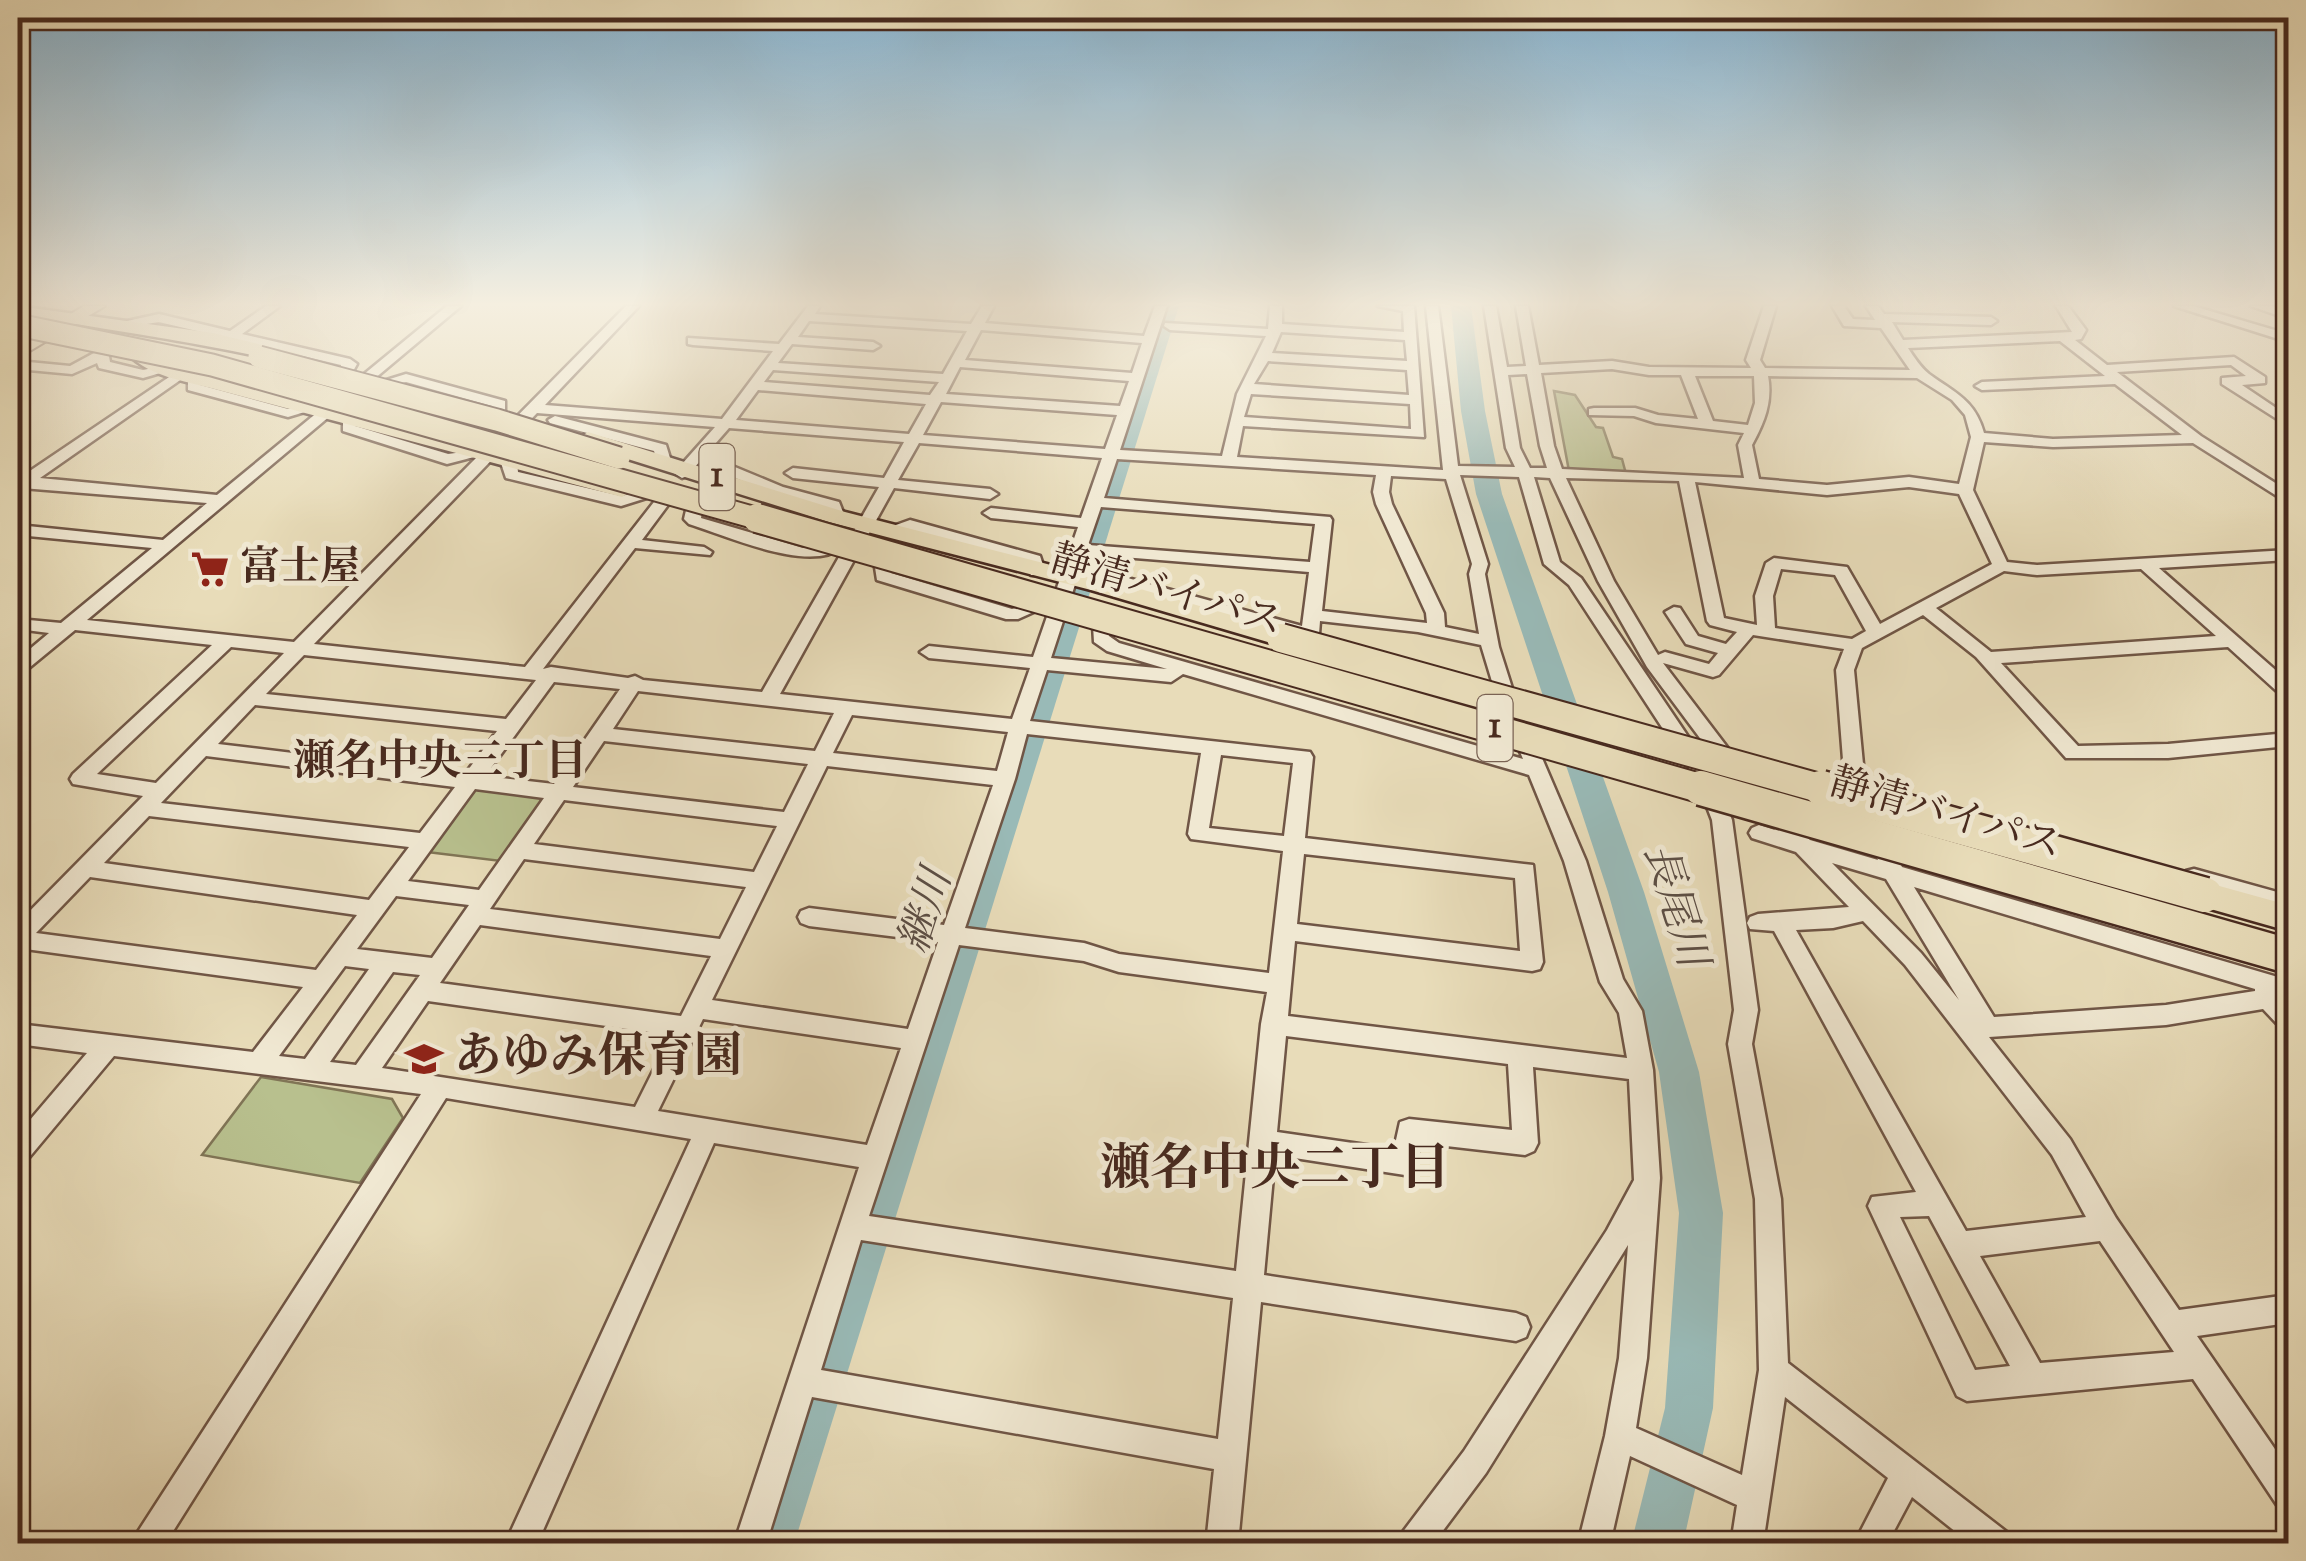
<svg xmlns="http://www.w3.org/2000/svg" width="2306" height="1561" viewBox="0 0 2306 1561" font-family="'Sorts Mill Goudy','Noto Serif JP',serif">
<rect width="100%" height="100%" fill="#e8dcb9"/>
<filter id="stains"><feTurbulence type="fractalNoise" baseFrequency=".002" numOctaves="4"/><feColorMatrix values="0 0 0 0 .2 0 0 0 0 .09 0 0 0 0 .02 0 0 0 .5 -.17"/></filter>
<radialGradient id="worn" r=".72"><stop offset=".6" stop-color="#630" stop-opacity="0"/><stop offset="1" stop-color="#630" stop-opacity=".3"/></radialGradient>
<!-- green -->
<g fill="#b8c08e" stroke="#807556" stroke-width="2.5">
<polygon points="1554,391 1575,395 1596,427 1603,428 1613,457 1622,459 1626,474 1569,471"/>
<polygon points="478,788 540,795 544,801 501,861 427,852 470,792"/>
<polygon points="261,1077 392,1099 403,1118 360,1183 202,1155"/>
</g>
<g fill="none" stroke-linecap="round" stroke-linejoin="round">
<!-- river -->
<g fill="#99bab7" fill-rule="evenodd">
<polygon points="1159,306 1179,306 794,1544 742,1544"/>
<polygon points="1451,306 1471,306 1485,411 1502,494 1644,892 1699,1072 1723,1213 1713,1408 1683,1544 1631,1544 1665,1408 1679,1213 1659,1072 1608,892 1476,494 1461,411"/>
</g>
<!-- minor casing -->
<g stroke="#705646" stroke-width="5">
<g id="minor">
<polygon points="266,306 280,306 242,334 350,359 357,364 351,375 341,375 341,365 159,322 115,329 109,325 159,314 230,331"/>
<path d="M447,306H461L87,620L294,642L478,456L447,464L343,431V415H353L355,426L448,454L478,450L479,455L626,306H639L545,405L722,419L773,351L693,345L688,344V338L779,344L808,306H820L815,314L971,324L982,306H994L985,323L1144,336L1155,306H1167L1120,450L1222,456L1237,394L1266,336L1170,330L1164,326L1165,323L1268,329L1270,306H1282V324L1404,332L1403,311L1378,306H1414L1424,437L1243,426L1237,457L1443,470L1426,306H1438L1458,466L1515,467L1506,448L1484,306H1496L1507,367L1526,366L1516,306H1528L1539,365L1612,361L1649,367L1751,368L1746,360L1764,306H1776L1760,360L1765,368L1910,370L1881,328L1844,326L1832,306H1844L1853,319L1875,320L1866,306H1878L1884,314L1991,317L1997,321L1991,325L1892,322L1903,340L2072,332L2056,306H2068L2086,330L2081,339L2075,340L2107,365L2234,357L2265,377V383L2242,385L2288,416V426L2222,384V378L2246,376L2231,365L2117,372L2201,436L2288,491V503L2193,443L2053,447L1984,442L1973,490L2007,562L2037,565L2288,550V560L2159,568L2288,681V697L2281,695L2228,647L2001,663L2078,746L2168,744L2288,733V746L2168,758H2066L1976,657L1923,615L1862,648L1854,670L1865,785L1874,804L1864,811L1857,809L1845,785L1836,670L1844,649L1753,635L1719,675L1713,677L1663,663L1740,764L1730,771L1723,769L1647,667L1598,581L1550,478L1534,477L1560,562L1581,578L1714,775L1732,820L1758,1010L1752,1044L1781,1199L1788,1363L2008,1533L2013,1544H1971L1912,1497L1887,1544H1854L1888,1478L1785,1397L1763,1544H1731L1737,1505L1630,1456L1610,1544H1578L1605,1436L1619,1358L1628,1245L1486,1473L1433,1544H1397L1402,1533L1464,1451L1607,1230L1634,1180L1629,1079L1533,1067L1538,1143L1534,1151L1525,1155L1420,1143L1414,1171L1405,1175L1275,1155L1264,1275L1516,1313L1526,1317L1530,1327L1526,1337L1516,1341L1261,1302L1238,1544H1206L1214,1469L812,1397L766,1544H734L859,1167L714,1143L537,1544H505L691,1139L446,1098L165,1544H130L421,1094L114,1056L27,1160L18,1164V1134L87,1053L18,1044V1024L253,1052L303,987L18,948V923L143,796L73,784L70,779L73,774L212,645L75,630L24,672L18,674V659L49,633L18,629V619L61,623L152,548L18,535V525L163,540L207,503L22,488L18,486V479L181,369L186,370V376L40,478L217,495ZM809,321L967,331L943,374L778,363L792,344L873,350L880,346L873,342L798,337ZM981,330L1142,343L1132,373L965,360ZM1281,332L1405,340L1407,361L1272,353ZM2060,341L2105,376L1982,382L1975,386L1982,390L2115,384L2182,435L2053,439L1984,433C1975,400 1955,393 1929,374C1920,367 1914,357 1908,348ZM1268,361L1407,370L1409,395L1254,384ZM960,367L1129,381L1120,406L946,394ZM1612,369L1649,375H1681L1698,419L1658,415L1635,408H1594L1589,409V415L1634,416L1656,423L1744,433L1738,445L1744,478L1562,469L1554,446L1541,373ZM773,370L939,382L930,395L764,382ZM1527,374L1540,446L1547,468H1530L1520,448L1508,375ZM1695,376H1754L1755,403L1748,425L1713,421ZM1768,376L1917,378L1952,400L1965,415L1971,437L1959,484L1909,477L1827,485L1759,479L1752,445C1764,423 1773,402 1768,376ZM758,390L926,404L909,434L736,420ZM1251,394L1410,404L1411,429L1244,417ZM941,402L1117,415L1105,449L923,435ZM537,413L715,427L674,473L682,478L687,476L729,428L904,442L884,478L793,468L785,473L793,478L879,487L762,692L643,680L635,676L628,678L551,667L543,669L635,548L710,555L712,552L704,547L642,540L668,505L660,500L654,502L525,667L314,644ZM919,443L1102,458L1081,518L991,508L983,513L991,518L1078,527L1033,657L929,646L920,652L929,658L1030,668L1012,719L780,694L894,488L990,499L998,494L990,489L898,480ZM1117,459L1376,475L1373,492L1376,504L1426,613L1427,623L1322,611L1332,520L1330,517L1104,498ZM1460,475L1519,477L1544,564L1569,585L1697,781L1712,820L1734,1010L1728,1044L1755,1199L1759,1370L1742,1475L1636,1428L1647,1358L1660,1178L1653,1070L1642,1011L1623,979L1586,861L1512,688L1499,647L1485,574L1488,564ZM1391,476L1446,479L1472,564L1469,574L1479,634L1445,627L1444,613L1392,504L1389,492ZM1566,478L1679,481L1707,621L1710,625L1737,632L1726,644L1698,636L1680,608L1674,607L1665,612L1686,644L1718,653L1709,664L1665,652L1658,655L1614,581ZM1695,482L1827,495L1909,487L1959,494L1992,564L1880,624L1847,567L1774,558L1766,563L1755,596L1757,625L1724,618ZM1101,507L1315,524L1310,562L1088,545ZM1085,554L1309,572L1302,626L1113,574L1092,585L1100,590L1114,585L1310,640L1319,634L1320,621L1418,632L1481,645L1494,688L1523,759L1119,643L1109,636L1108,621L1102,620L1093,625L1094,642L1107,651L1167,669L1051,658ZM1781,569L1835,575L1866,631L1852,639L1775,628L1773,596ZM2141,569L2216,636L1991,652L1936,608L2004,571L2037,575ZM231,647L284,653L156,783L97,774ZM304,655L536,680L506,719L266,694ZM1047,670L1171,682L1183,674L1529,775L1564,861L1600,982L1619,1013L1627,1058L1288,1016L1295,941L1532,971L1540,969L1543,962L1533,865L1305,838L1313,757L1310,752L1030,721ZM554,682L620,689L554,784L485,776ZM638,691L834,713L815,751L613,729ZM255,705L497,731L465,774L218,744ZM852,715L1008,732L997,771L833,753ZM1027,734L1201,753L1188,834L1191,839L1283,851L1269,973L1119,954L1084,943L965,928L1015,779ZM604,741L808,764L784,812L573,787ZM1221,755L1293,763L1284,836L1209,828ZM206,756L455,787L420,833L161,803ZM827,766L993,785L944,925L809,908L801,911L798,917L801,923L809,926L938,942L908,1029L712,1000ZM475,789L544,798L479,890L408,881ZM564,800L777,826L754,872L534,844ZM149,816L409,847L369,900L104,863ZM1304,854L1515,878L1520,951L1297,924ZM524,859L746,887L720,939L490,909ZM90,877L357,915L316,970L36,933ZM396,896L469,905L432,958L357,949ZM480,925L711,956L681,1016L440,983ZM959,945L1084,961L1119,972L1267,992L1261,1024L1236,1271L869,1216ZM345,966L369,969L305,1059L279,1056ZM393,972L420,975L356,1065L330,1062ZM428,1001L671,1035L635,1107L382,1068ZM703,1019L901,1048L867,1145L658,1111ZM1286,1036L1508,1064L1512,1130L1409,1119L1400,1122L1394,1149L1277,1132ZM861,1240L1233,1298L1218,1439L821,1370Z"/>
<polygon points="2174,306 2193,306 2288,334 2288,342"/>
<polygon points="2251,306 2271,306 2288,311 2288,319"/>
<polygon points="107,346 114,350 109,356 110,362 143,370 167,365 174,369 143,378 99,368 97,363 72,374 18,369 18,361 70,366"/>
<polygon points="195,373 202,377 200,385 288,409 311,404 318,408 288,417 188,390 188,377"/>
<polygon points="406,374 505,401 505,414 493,417 492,406 406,382 387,386 380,382"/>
<polygon points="555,416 666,445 671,461 663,466 658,464 654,451 550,423 548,420"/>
<polygon points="509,458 517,463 518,472 621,496 648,490 656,495 621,506 506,478 501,463"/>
<polygon points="730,465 783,487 839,502 845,517 837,522 831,520 826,508 773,493 728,475 708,479 700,474"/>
<path d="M695,501L703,506L701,518L803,548H817L835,542L843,547C810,574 728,536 689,524L684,519L687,506Z"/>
<polygon points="910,520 1040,556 1045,571 1043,575 1031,575 1027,563 910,530 887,536 879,531"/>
<polygon points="882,556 890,561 891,573 1012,609 1038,601 1047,606 1018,619 1006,619 877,580 874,561"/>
<path d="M1771,806L1778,808L1810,840L1878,860L1867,835L1870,830H1884L1902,867L2288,980V998L2280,996L2288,1005V1030L2280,1027L2263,1009L2166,1025L1989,1037L2070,1139L2116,1218L2179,1310L2288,1295V1323L2197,1336L2288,1468V1509L2277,1505L2193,1379L1967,1401L1957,1396L1868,1206L1872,1197L1916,1192L1774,931L1750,929L1747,923L1750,917L1758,914L1849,907L1796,852L1752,838L1749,833L1752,828L1759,825L1775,830L1761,813ZM1832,863L1886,879L1959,1000L1921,953ZM1914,887L2255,989V991L2166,1005L1994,1017ZM1863,921L1905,965L2052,1155L2086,1217L1966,1231L1796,930L1833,928ZM1929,1216L2010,1366L1975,1370L1900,1217ZM2100,1241L2174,1352L2040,1363L1980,1256Z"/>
<polygon points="2194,869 2288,895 2288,911 2186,883 2183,877 2186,871"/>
</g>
</g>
<!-- major casing -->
<g stroke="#482a1f" stroke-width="4">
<polygon id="major" points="84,306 105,306 18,358 18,346"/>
</g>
<!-- highway casing -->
<g stroke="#482a1f" stroke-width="5">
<g id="highway">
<path d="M18,306L213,333L300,354L303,358L293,364C202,342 110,331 18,314Z"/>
<path d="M140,350L170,364L225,380L630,485L634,490L622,497L211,388C184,381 150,376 130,356Z"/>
<polygon points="588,432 845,512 1109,580 1290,632 1294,638 1281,646 1091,590 829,522 580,444 577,439"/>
<polygon points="2205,882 2288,905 2288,931 2193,904 2189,895 2193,886"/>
</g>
</g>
<!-- minor -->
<use href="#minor" fill="#f0e8d2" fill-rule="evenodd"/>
<!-- major -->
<use href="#major" fill="#e8dcb9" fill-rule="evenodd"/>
<!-- highway -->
<use href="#highway" fill="#e8dcb9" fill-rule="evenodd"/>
<!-- highway-bridge-far2 casing -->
<g stroke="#482a1f" stroke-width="25" stroke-linecap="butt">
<g id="highway-bridge-far2">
<polyline points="18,325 212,365 766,521"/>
<polyline points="259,357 497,420 619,458"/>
</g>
</g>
<!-- highway-bridge-far1 casing -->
<g stroke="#482a1f" stroke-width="32" stroke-linecap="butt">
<g id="highway-bridge-far1">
<polyline points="757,518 1710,791"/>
<polyline points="1281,638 1830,791"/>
</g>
</g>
<!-- highway-bridge casing -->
<g stroke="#482a1f" stroke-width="39" stroke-linecap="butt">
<g id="highway-bridge">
<polyline points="1701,788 2288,956"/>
<polyline points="1821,788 2205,895"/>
</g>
</g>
<!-- highway-bridge-far2 -->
<use href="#highway-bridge-far2" stroke="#e8dcb9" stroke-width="21"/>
<!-- highway-bridge-far1 -->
<use href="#highway-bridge-far1" stroke="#e8dcb9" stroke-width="28"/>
<!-- highway-bridge -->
<use href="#highway-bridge" stroke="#e8dcb9" stroke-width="34"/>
</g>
<!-- sky -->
<linearGradient id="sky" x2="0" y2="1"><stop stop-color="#88b6d4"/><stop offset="0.58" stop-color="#f5efe0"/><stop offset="1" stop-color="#f5efe0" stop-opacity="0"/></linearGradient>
<rect width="2306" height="524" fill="url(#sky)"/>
<!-- icons -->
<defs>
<g id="supermarket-bare" transform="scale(3)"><path d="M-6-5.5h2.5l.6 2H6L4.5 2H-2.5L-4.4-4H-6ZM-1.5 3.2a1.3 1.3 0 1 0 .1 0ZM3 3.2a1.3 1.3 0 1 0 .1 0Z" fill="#8f2418" stroke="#f0e8d2" stroke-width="2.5" paint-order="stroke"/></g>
<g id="school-bare" transform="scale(3)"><path d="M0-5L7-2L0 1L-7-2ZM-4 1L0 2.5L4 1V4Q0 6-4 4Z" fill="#8f2418" stroke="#f0e8d2" stroke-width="2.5" paint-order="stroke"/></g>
</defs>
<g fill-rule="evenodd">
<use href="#supermarket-bare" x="210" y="569"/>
<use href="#school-bare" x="424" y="1059"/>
</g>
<g text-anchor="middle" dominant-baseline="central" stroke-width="10" stroke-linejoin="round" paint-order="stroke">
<!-- shield labels -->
<g fill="#f0e8d2" stroke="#7a6355" stroke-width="2.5">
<rect x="699.5" y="444" width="35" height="66" rx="8"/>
<rect x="1477.5" y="695" width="35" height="66" rx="8"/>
</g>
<g font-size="38" font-weight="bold" fill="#482a1f">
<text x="717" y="477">1</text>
<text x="1495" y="728">1</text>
</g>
<!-- poi labels -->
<g font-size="40" font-weight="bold" fill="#482a1f" stroke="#f0e8d2" text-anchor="start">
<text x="240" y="569">富士屋</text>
</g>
<!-- street labels -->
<g font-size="40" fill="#482a1f" stroke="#f0e8d2">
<text transform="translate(1166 593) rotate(16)">静清バイパス</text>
<text transform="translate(1945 816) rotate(16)">静清バイパス</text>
</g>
<!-- neighbourhood labels -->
<g font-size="42" font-weight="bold" fill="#482a1f" stroke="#f0e8d2">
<text x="440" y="764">瀬名中央三丁目</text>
</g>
<!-- water labels -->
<g font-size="42" font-style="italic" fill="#5c4e45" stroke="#f0e8d2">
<text transform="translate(1673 906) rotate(73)">長尾川</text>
<text transform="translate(928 912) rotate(-72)">継川</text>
</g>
<!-- near-poi labels -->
<g font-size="48" font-weight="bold" fill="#482a1f" stroke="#f0e8d2" text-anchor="start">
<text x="454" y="1059">あゆみ保育園</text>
</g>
<!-- near-neighbourhood labels -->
<g font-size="50" font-weight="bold" fill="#482a1f" stroke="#f0e8d2">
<text x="1275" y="1172">瀬名中央二丁目</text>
</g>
</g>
<!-- margin -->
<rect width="2306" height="1561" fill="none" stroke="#e8dcb9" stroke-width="60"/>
<rect x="20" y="20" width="2266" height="1521" fill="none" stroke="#482a1f" stroke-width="5"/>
<rect x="30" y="30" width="2246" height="1501" fill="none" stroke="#482a1f" stroke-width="2.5"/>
<rect width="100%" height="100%" filter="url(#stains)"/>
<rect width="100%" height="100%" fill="url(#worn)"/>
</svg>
